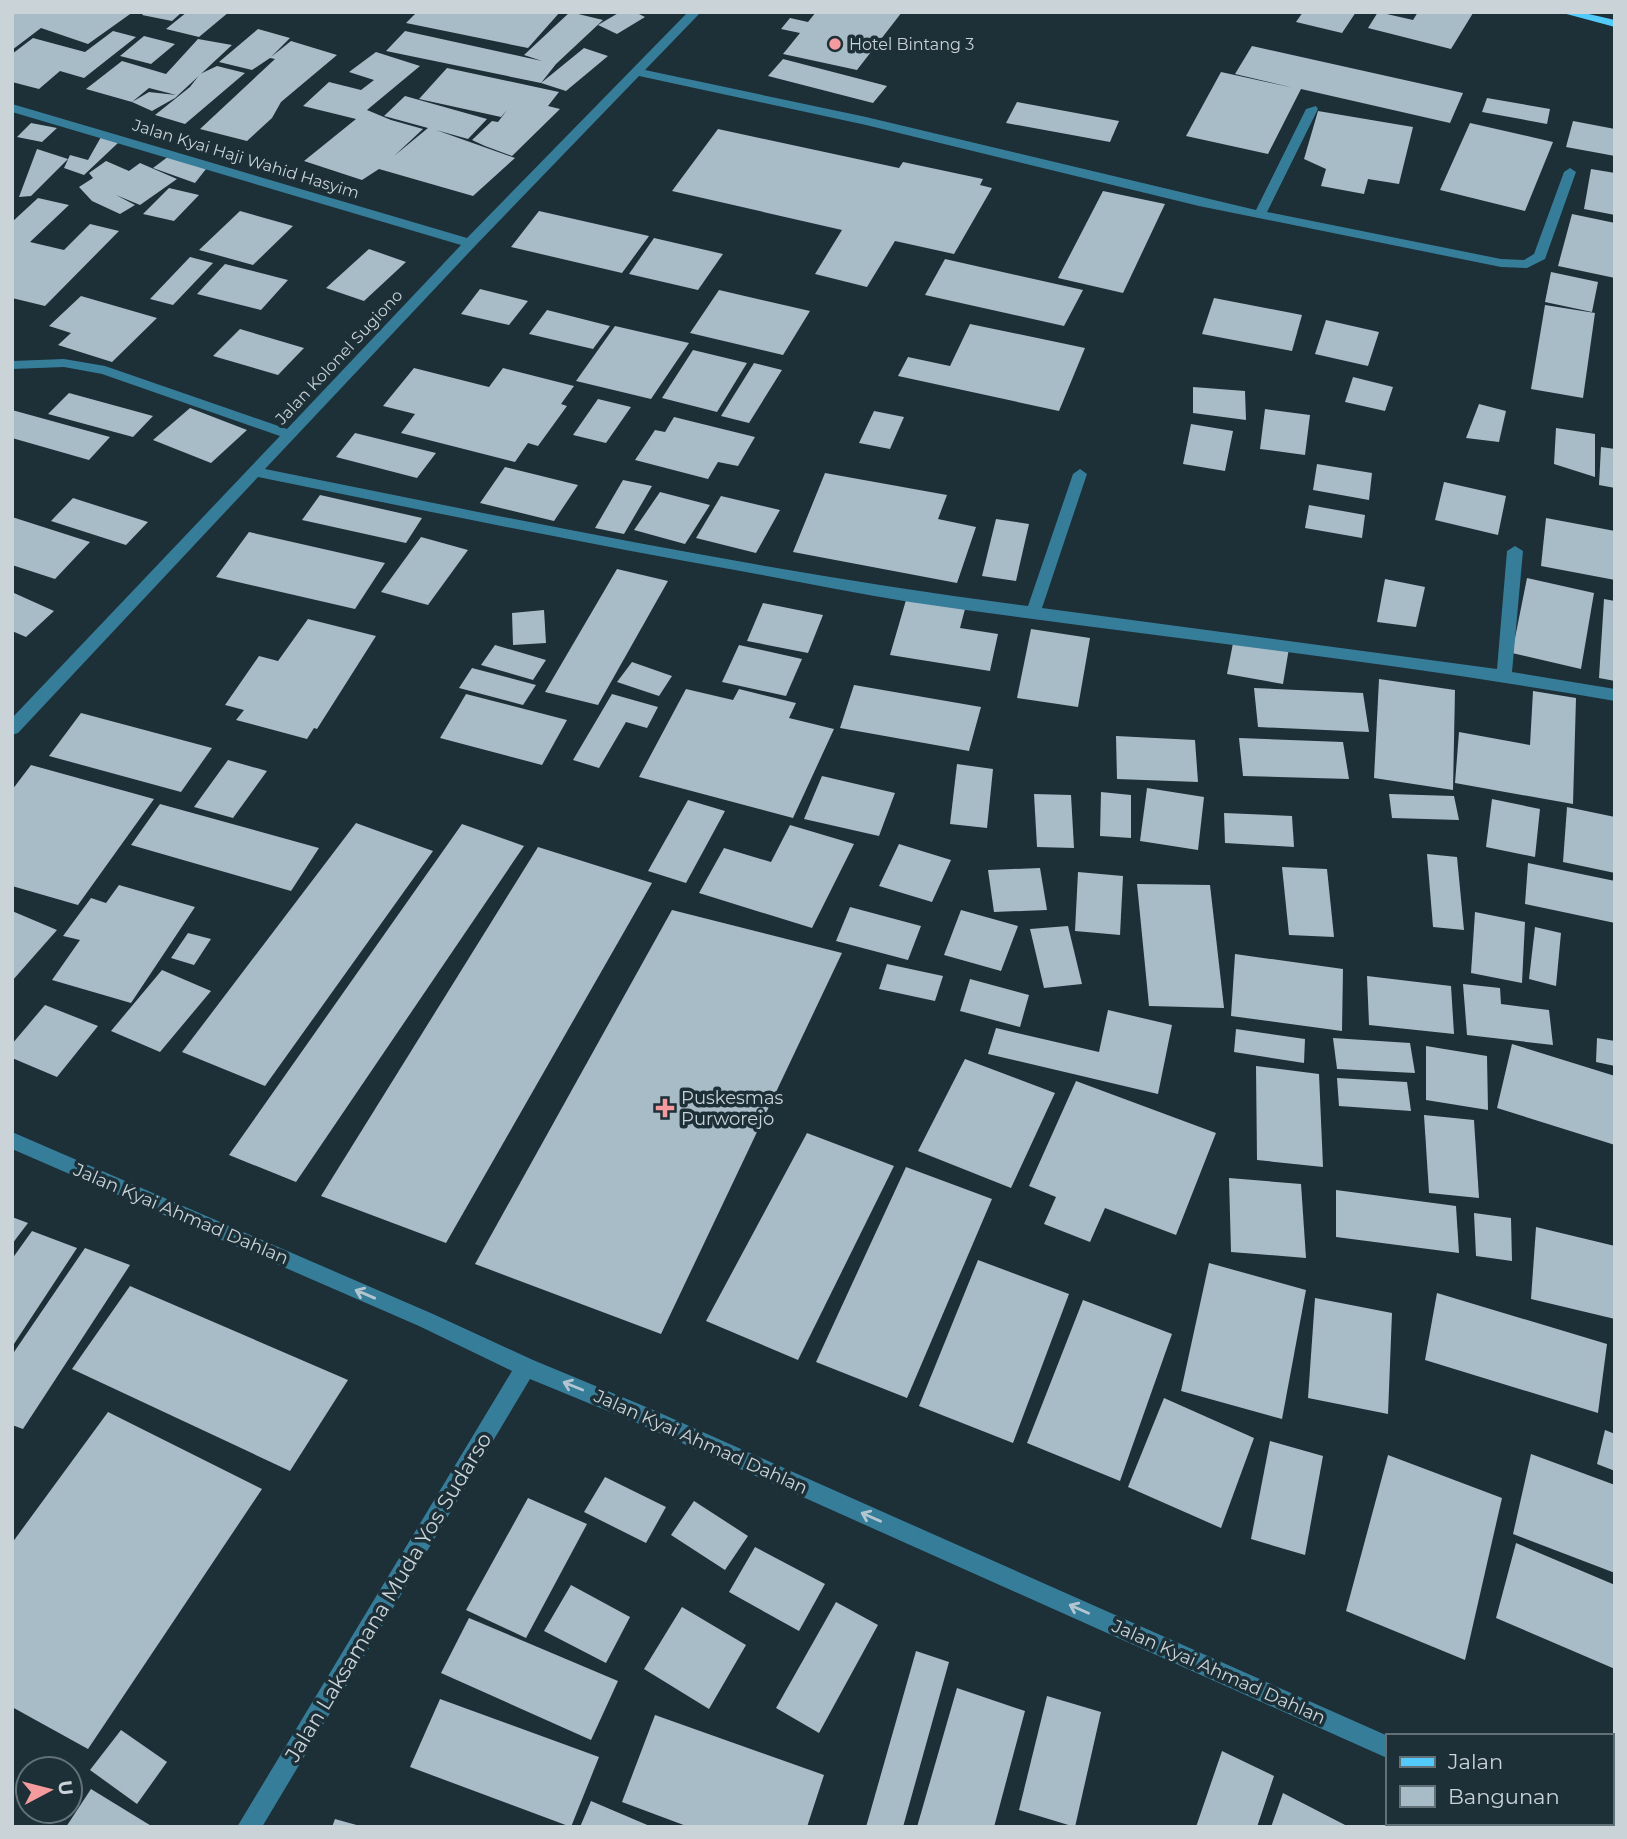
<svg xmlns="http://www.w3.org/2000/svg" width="1627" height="1839" viewBox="0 0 1627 1839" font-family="Montserrat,sans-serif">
<rect width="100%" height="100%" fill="#1d2f37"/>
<!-- building -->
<g fill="#a7bcc6">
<polygon points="12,12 133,12 88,44 41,28 12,50"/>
<polygon points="145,12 182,12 172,21 142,15"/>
<polygon points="187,12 229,12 199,37 166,29"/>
<polygon points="417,12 560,12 528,48 406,23"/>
<polygon points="570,12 603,20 556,64 541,83 584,48 608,56 566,91 541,83 386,51 405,31 542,61 524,55"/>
<polygon points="620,12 635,12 645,17 617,34 598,25"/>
<polygon points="816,12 902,12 857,70 783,54 800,33 781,29 790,18 808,22"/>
<polygon points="1303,12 1356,12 1342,33 1296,22"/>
<polygon points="1378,12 1413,20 1418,12 1473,13 1451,49 1368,28"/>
<polygon points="258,29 290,38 271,57 291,41 337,55 281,102 272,118 247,141 200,129 275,59 270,58 252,70 219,62"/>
<polygon points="113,31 136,37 84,78 60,71 39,89 12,82 12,54 33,38 85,52"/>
<polygon points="144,36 175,44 151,64 120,56"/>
<polygon points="198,39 232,45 175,98 152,111 132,102 149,92 176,95 149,88 132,102 86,89 122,61 166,74"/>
<polygon points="1252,46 1463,93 1450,123 1301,89 1268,154 1186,136 1221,72 1294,88 1235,74"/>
<polygon points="376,52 420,66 367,110 391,120 423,129 394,156 428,128 384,116 405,96 487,119 468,139 436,130 515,158 473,196 379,169 362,180 304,161 356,119 303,106 329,82 361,90 374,80 349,72"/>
<polygon points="783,59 887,86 873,103 768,76"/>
<polygon points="217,66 245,73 185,124 155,115 190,87 200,74"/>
<polygon points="447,68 559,92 548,106 560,109 512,156 485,146 472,140 492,121 498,122 507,110 501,117 419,99"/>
<polygon points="1487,98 1550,109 1547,124 1482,112"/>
<polygon points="1017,102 1119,121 1110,142 1006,123"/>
<polygon points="1318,111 1413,127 1399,184 1368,179 1364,194 1321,186 1326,169 1304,159"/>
<polygon points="1573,121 1615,129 1615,156 1566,147"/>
<polygon points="31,123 57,128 42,142 17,137"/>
<polygon points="1470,123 1553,142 1525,211 1440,190"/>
<polygon points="718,129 899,168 903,162 983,179 980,185 992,188 954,254 895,241 867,287 815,274 842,230 672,191"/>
<polygon points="101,137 119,142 84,175 64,168 70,155 88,160"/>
<polygon points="37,149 68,159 31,196 19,197"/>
<polygon points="169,156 206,169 195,183 153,168"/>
<polygon points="106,161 129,171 140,163 177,179 140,205 116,195 135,205 120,214 92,201 79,187 93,178 89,173"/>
<polygon points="1591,169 1615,173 1615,215 1584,209"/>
<polygon points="169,188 199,195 174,221 143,214"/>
<polygon points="1103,191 1165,204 1123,293 1058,278"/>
<polygon points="38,198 69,205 30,242 64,250 90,224 119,231 45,306 12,298 12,222"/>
<polygon points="240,211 293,226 253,265 199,250"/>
<polygon points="539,211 649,236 622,273 511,247"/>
<polygon points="1572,214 1615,223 1615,278 1558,266"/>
<polygon points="654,238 723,254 698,290 629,274"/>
<polygon points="369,249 406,262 364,301 326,288"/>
<polygon points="190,257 213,263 173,305 150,299"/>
<polygon points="945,259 1083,290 1064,326 925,295"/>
<polygon points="225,264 288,280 261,310 197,294"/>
<polygon points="1551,272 1598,282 1592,312 1545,302"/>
<polygon points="480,289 528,301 509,325 461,314"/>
<polygon points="719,290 810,311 783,355 690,333"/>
<polygon points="81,296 157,318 112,362 58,345 71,333 49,326"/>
<polygon points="1214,298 1302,315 1292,351 1202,334"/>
<polygon points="1545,305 1595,313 1583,398 1531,389"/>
<polygon points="547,310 610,326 593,349 529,334"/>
<polygon points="1326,320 1379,332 1368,366 1315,354"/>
<polygon points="970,324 1085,348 1059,411 898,376 908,357 950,366"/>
<polygon points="615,326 689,343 651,399 576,381"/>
<polygon points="240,329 304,348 278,375 213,356"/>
<polygon points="693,350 747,363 717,412 662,398"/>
<polygon points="754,363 782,370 749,423 721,416"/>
<polygon points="414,368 489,387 503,368 574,386 561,404 567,406 538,446 528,443 515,462 401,433 415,414 383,406"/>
<polygon points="1353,377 1393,387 1385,411 1345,402"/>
<polygon points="1193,387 1245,391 1246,420 1193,413"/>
<polygon points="69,393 153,416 133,437 48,414"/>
<polygon points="598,399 631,407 606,443 573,435"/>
<polygon points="1479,404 1506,411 1499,442 1466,438"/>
<polygon points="190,408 247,430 211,463 153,440"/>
<polygon points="1265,409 1310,415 1305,455 1260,449"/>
<polygon points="12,410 110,437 89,460 12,438"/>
<polygon points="874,411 904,417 890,449 859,443"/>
<polygon points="674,417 755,437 738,466 718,462 708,479 635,460 655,430 665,432"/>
<polygon points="1191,424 1233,431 1225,471 1183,464"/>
<polygon points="1556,428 1595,434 1595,477 1554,464"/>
<polygon points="355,433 436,453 417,478 336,457"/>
<polygon points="1601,447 1615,449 1615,488 1599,485"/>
<polygon points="1317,464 1372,473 1369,500 1313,490"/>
<polygon points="505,467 578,485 554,521 480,503"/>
<polygon points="825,473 947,495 938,519 976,527 957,583 793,552"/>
<polygon points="623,480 652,486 624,534 595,528"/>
<polygon points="1444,482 1506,496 1498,535 1435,520"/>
<polygon points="660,492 710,505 685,544 634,530"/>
<polygon points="320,495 422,518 406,543 302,520"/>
<polygon points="721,496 780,510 756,553 696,538"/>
<polygon points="73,498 148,522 126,545 51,521"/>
<polygon points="1309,505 1365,515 1362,538 1305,528"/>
<polygon points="12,517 90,542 55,579 12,565"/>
<polygon points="1546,518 1615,531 1615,580 1541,566"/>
<polygon points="996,519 1029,524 1016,581 982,576"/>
<polygon points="249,532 385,563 355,609 216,577"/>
<polygon points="421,537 468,550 428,605 381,592"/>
<polygon points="617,569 668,581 598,705 545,692"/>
<polygon points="1527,578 1594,593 1581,669 1512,653"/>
<polygon points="1385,579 1425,587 1416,627 1377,622"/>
<polygon points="14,593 54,611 26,637 12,631"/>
<polygon points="1604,599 1615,601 1615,681 1599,678"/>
<polygon points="906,600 965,609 960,628 998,634 990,671 890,655"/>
<polygon points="763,603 823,615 808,653 747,641"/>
<polygon points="544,610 546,643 513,645 512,613"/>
<polygon points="308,619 376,636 317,729 314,728 307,739 236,720 244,710 225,705 259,656 278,661"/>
<polygon points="1031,629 1090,638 1078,707 1017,698"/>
<polygon points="1234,638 1289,648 1283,684 1227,674"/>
<polygon points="495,645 546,660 533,680 481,665"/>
<polygon points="739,645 802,659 786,696 722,682"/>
<polygon points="632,662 672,676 659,696 617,682"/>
<polygon points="472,668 536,685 523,705 459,688"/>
<polygon points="1379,679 1455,690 1453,790 1374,778"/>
<polygon points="854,685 981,707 969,751 840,728"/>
<polygon points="1254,688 1363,693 1369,732 1258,727"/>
<polygon points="686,689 733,700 739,689 796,703 789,718 834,729 793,818 639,777"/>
<polygon points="1533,691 1576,698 1573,804 1455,783 1459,732 1530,745"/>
<polygon points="466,694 567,720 542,765 440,738"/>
<polygon points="612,694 658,707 647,728 626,722 599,768 573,760"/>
<polygon points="81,713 212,748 181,792 49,756"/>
<polygon points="1116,736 1195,740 1198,782 1117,779"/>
<polygon points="1239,738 1343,742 1349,779 1243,776"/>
<polygon points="228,760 267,771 233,818 194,807"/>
<polygon points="957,764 993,769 987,828 950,824"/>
<polygon points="31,765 154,799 78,905 12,886 12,790"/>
<polygon points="822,776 895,793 879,836 804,819"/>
<polygon points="1147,788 1204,797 1198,850 1140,841"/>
<polygon points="1101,792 1131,795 1131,838 1100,836"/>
<polygon points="1034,794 1071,795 1074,848 1037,847"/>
<polygon points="1389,794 1454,796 1459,820 1392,818"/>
<polygon points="1492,799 1540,809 1535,857 1486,847"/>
<polygon points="688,800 725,811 686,883 648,871"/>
<polygon points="160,804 319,848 291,891 131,845"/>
<polygon points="1567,807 1615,817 1615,873 1563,862"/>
<polygon points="1224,813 1292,816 1294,847 1225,843"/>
<polygon points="356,823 433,851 265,1086 182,1052"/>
<polygon points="462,824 524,846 296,1182 229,1155"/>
<polygon points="790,825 854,844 812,928 699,893 724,848 771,862"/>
<polygon points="899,844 951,860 932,902 879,886"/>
<polygon points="538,847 652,883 446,1243 321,1196"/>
<polygon points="1427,854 1457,857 1464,930 1433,927"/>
<polygon points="1528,863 1615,881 1615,923 1525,904"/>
<polygon points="1282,867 1327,869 1334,937 1289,935"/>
<polygon points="1040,868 1047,910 994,912 988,870"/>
<polygon points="1078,872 1123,876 1120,935 1075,931"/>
<polygon points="1137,884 1210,885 1224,1008 1149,1006"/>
<polygon points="119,885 195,907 131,1003 52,980 80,940 63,936 91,898 106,903"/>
<polygon points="850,907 921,926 908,960 836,941"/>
<polygon points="672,910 842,953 661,1334 475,1264"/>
<polygon points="961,910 1018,926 1001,971 944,955"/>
<polygon points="12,911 57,930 12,981"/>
<polygon points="1475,912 1525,922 1522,983 1471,973"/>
<polygon points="1068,926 1082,984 1044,988 1030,929"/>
<polygon points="1535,927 1561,933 1556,986 1529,979"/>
<polygon points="188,933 211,939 194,965 171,958"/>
<polygon points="1235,954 1343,969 1342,1031 1231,1016"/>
<polygon points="887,964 943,976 935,1001 879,989"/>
<polygon points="162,970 211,991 160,1052 111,1031"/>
<polygon points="1367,976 1451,986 1454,1034 1369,1025"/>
<polygon points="970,979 1029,995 1020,1027 960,1011"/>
<polygon points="1463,984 1500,988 1501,1004 1549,1010 1553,1045 1467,1035"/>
<polygon points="45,1005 98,1026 57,1077 12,1058 12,1044"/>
<polygon points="1108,1010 1172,1025 1158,1094 988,1054 996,1028 1099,1052"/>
<polygon points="1236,1029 1305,1039 1304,1063 1234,1052"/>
<polygon points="1333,1038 1410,1043 1415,1073 1337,1069"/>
<polygon points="1597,1038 1615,1041 1615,1066 1596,1062"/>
<polygon points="1512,1044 1615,1076 1615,1145 1497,1108"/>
<polygon points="1426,1046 1487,1056 1488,1110 1426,1100"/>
<polygon points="965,1059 1055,1093 1011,1188 918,1151"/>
<polygon points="1256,1066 1319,1074 1323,1167 1257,1160"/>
<polygon points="1337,1078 1407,1082 1411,1111 1339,1106"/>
<polygon points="1076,1081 1216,1133 1176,1235 1105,1208 1090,1242 1044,1224 1056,1197 1029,1186"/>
<polygon points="1424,1115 1474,1120 1479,1198 1429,1193"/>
<polygon points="807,1133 894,1166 798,1360 706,1321"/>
<polygon points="906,1167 992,1199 907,1398 816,1362"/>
<polygon points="1229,1178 1301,1184 1306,1258 1231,1252"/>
<polygon points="1336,1190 1456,1206 1459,1253 1336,1237"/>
<polygon points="1474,1213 1511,1218 1512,1261 1476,1256"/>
<polygon points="12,1217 28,1223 12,1244"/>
<polygon points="1536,1227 1615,1246 1615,1319 1531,1299"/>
<polygon points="32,1231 77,1248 12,1347 12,1259"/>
<polygon points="85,1248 130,1265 23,1429 12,1425 12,1355"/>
<polygon points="978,1260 1069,1294 1013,1443 919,1406"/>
<polygon points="1209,1263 1306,1290 1282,1419 1181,1391"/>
<polygon points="130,1286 348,1380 290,1471 72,1369"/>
<polygon points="1437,1293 1607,1344 1598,1413 1425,1360"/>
<polygon points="1315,1298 1392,1313 1388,1414 1308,1398"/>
<polygon points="1083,1300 1172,1334 1120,1481 1027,1443"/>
<polygon points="1164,1398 1254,1438 1221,1528 1128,1487"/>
<polygon points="108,1412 262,1489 88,1749 12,1707 12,1543"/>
<polygon points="1605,1430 1615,1434 1615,1471 1597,1464"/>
<polygon points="1270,1441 1323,1456 1305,1555 1251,1539"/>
<polygon points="1531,1454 1615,1485 1615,1573 1513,1534"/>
<polygon points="1388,1455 1502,1498 1465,1660 1346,1611"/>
<polygon points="605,1477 666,1507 646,1543 584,1512"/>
<polygon points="528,1498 587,1524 526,1638 466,1610"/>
<polygon points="694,1501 748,1536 725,1570 671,1535"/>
<polygon points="1516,1543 1615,1585 1615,1669 1496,1618"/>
<polygon points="755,1547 825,1584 799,1631 729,1592"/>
<polygon points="571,1585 630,1617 606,1663 544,1631"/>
<polygon points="836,1602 878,1625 819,1733 776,1708"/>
<polygon points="682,1607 746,1645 709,1709 644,1669"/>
<polygon points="469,1618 618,1681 591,1740 441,1673"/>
<polygon points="916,1651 949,1662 903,1827 866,1827"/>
<polygon points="957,1688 1025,1711 994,1827 917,1827"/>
<polygon points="1047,1696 1101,1712 1075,1827 1019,1810"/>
<polygon points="440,1699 599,1757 571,1827 410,1767"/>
<polygon points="655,1715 824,1775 807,1827 689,1827 622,1802"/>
<polygon points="121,1730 167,1762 137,1804 90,1770"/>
<polygon points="1222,1751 1274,1776 1257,1827 1196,1827"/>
<polygon points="91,1789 153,1827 66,1827"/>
<polygon points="1283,1793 1349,1827 1271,1827"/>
<polygon points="591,1801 652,1827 580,1827"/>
<polygon points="335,1819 360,1826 360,1827 332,1827"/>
</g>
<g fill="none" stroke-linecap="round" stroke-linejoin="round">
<!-- minor -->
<g fill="#367d9a" fill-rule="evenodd">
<path d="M688,12H701L645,70L866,117L1256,210L1306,109L1316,106L1318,109L1267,212L1501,259L1524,260L1534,254L1564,172L1570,168L1576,172L1545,259L1527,268L1501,267L1199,206L866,125L639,76L475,246L265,469C518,520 771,573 1028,606L1073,474L1080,469L1087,474L1042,608L1497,669L1507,551L1515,546L1523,551L1512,672L1615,689V701C1381,660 1144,636 910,602C855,593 801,582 746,572C583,543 420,510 258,477L18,733L12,735V718L280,436L102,374L64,367L12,369V361L64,359L105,366L287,429L461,245L12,112V104L467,238Z"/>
<polygon points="12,1132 433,1314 533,1360 651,1409 1388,1736 1387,1758 637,1423 530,1379 262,1827 237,1827 512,1371 419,1326 12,1149"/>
<polygon points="1546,1823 1576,1823 1578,1827 1548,1827"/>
</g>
<!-- major -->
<polygon fill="#52cafb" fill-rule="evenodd" points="1559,12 1580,12 1615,20 1615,27"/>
</g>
<!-- one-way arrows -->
<defs><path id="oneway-shaft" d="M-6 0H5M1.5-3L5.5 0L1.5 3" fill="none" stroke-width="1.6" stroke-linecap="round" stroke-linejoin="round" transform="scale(1.75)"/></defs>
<g stroke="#b3c6cf">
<use href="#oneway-shaft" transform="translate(365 1294) rotate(-157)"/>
<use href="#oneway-shaft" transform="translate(573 1386) rotate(-158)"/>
<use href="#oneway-shaft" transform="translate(871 1517) rotate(-156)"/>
<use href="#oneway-shaft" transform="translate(1079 1609) rotate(-156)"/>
</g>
<!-- markers -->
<g fill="#f59b9d" stroke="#1d2f37" stroke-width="2.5">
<circle cx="835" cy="44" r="7"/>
<path d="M661.5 1097.5h7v7h7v7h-7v7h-7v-7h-7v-7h7z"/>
</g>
<g text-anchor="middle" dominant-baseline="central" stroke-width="7" stroke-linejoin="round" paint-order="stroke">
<!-- far-poi labels -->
<g font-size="16" fill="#c9d3d8" stroke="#1d2f37" text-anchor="start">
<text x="849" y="44">Hotel Bintang 3</text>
</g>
<!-- far-street labels -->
<g font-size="16" fill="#c9d3d8" stroke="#1d2f37">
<text transform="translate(246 159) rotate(17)">Jalan Kyai Haji Wahid Hasyim</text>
<text transform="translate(339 357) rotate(-47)">Jalan Kolonel Sugiono</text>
</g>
<!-- poi labels -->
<g font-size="18" fill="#c9d3d8" stroke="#1d2f37" text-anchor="start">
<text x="681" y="1098">Puskesmas<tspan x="681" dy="21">Purworejo</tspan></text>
</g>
<!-- street labels -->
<g font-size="18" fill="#c9d3d8" stroke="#1d2f37">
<text transform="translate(181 1214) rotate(23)">Jalan Kyai Ahmad Dahlan</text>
<text transform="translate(701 1442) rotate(24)">Jalan Kyai Ahmad Dahlan</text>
<text transform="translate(1219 1672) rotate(24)">Jalan Kyai Ahmad Dahlan</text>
</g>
<!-- near-street labels -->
<g font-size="21" fill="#c9d3d8" stroke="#1d2f37">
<text transform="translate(388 1597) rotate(-59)">Jalan Laksamana Muda Yos Sudarso</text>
</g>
</g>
<!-- border -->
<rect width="1627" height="1839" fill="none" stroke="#c9d3d8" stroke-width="28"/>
<!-- legend -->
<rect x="1386" y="1734" width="228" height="91" fill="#1d2f37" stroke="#627177" stroke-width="2"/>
<rect x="1400" y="1757" width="35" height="10" fill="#52cafb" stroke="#627177" stroke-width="2"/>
<text x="1448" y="1769" font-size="21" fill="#c9d3d8">Jalan</text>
<rect x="1400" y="1786" width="35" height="21" fill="#a7bcc6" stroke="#627177" stroke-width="2"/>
<text x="1448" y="1804" font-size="21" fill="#c9d3d8">Bangunan</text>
<!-- north arrow -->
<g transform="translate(49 1790) rotate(83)"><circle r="33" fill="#1d2f37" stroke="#627177" stroke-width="2"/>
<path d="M0-5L12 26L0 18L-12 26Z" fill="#f59b9d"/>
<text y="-10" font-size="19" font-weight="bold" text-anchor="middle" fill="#c9d3d8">U</text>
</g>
</svg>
